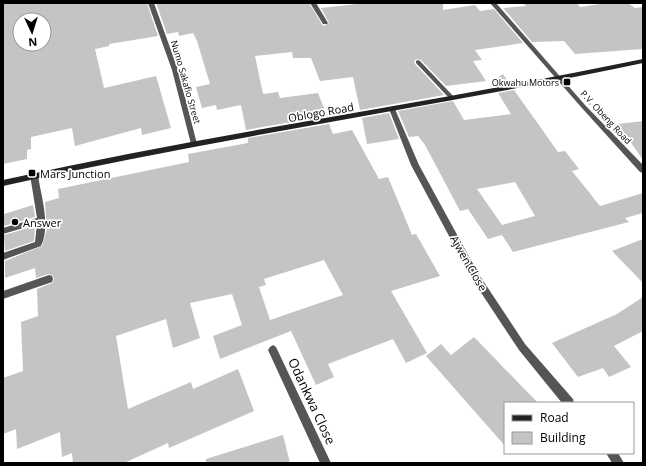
<svg xmlns="http://www.w3.org/2000/svg" width="646" height="466" viewBox="0 0 646 466" font-family="'Open Sans',sans-serif">
<rect width="100%" height="100%" fill="#fff"/>
<!-- building -->
<g fill="#c4c4c4" fill-rule="evenodd">
<path d="M4,3H147L158,36L109,44V46L95,49L104,88L156,76L171,128L142,135L141,128L75,146L72,128L31,137V149L27,150V159L3,164ZM20,20H44V44H20Z"/>
<polygon points="156,3 309,3 323,26 329,23 321,8 366,3 443,3 443,10 475,5 480,11 494,9 523,43 475,50 482,60 473,61 486,81 446,86 421,60 417,59 414,61 415,64 444,95 360,110 353,77 320,81 311,58 293,58 292,52 255,56 263,94 278,92 280,98 318,93 327,116 246,130 241,105 217,110 216,105 202,108 196,87 210,84 197,41 193,33 179,36 178,32 167,34"/>
<polygon points="523,3 577,3 580,7 606,3 628,3 635,8 643,7 643,49 575,54 564,41 532,42 503,8 526,6"/>
<polygon points="503,74 509,83 493,86 491,82"/>
<path d="M514,90L558,152L565,151L579,169L572,171L600,206L643,193V213L625,218L629,222L513,252L502,235L488,239L468,209L460,211L425,145L418,136L409,137L398,111L453,101L464,120L511,114L498,93ZM515,182L535,216L502,225L477,189Z"/>
<polygon points="389,113 399,139 367,144 362,118"/>
<polygon points="643,121 643,160 618,124"/>
<path d="M329,124L333,134L352,130L379,179L388,177L412,235L416,234L440,276L391,291L427,353L406,363L393,339L328,364L334,377L316,385L291,331L220,359L213,336L242,325L232,294L190,303L200,338L173,348L166,319L116,336L128,409L191,382L193,389L238,369L254,411L169,448L168,443L124,463H73L72,453L62,457L60,432L17,449L16,429L3,434V378L23,371L21,322L38,316L37,289L52,283L54,279L53,276L49,274L36,278L35,268L5,278V261L42,246L47,229L45,202L59,198L58,189L189,162L188,154L248,143V138ZM324,260L343,295L270,320L259,287L266,285L264,279Z"/>
<polygon points="33,205 35,217 4,226 4,214"/>
<polygon points="35,226 34,241 5,251 4,235"/>
<polygon points="643,239 643,283 612,251"/>
<polygon points="643,297 643,331 614,346 631,367 609,377 603,368 578,377 552,343 617,314"/>
<polygon points="474,337 538,403 505,403 505,446 426,356 441,344 451,355"/>
<polygon points="283,435 290,463 206,463 206,459"/>
</g>
<g fill="none" stroke-linecap="round" stroke-linejoin="round">
<!-- lane -->
<g fill="#555" fill-rule="evenodd">
<polygon points="418,60 420,61 454,97 454,99 450,99 416,63 416,61"/>
<path d="M34,172L38,175C41,197 51,225 41,246L3,260V253L35,242L37,224L3,234V228L37,218L30,175Z"/>
<polygon points="49,275 52,276 53,279 52,282 3,299 3,291"/>
</g>
<!-- street -->
<g fill="#555" fill-rule="evenodd">
<polygon points="148,3 154,3 178,70 197,144 196,146 192,146 191,144 172,70"/>
<polygon points="310,3 316,3 328,23 327,24 323,24"/>
<polygon points="490,3 496,3 585,105 643,165 643,173 640,172 581,107"/>
<polygon points="392,107 395,109 419,165 478,273 525,344 573,399 574,403 562,403 519,350 472,279 411,165 389,109"/>
<polygon points="273,345 276,347 331,463 320,463 268,350 270,347"/>
<polygon points="606,453 618,453 624,463 612,463"/>
</g>
<!-- secondary -->
<path fill="#222" fill-rule="evenodd" d="M643,59V63C430,108 215,138 3,186V180C215,133 430,103 643,59Z"/>
</g>
<!-- markers -->
<g fill="#000" stroke="#fff" stroke-width="1.5">
<rect x="563" y="78" width="8" height="8" rx="2"/>
<rect x="28" y="169" width="8" height="8" rx="2"/>
<circle cx="15" cy="222" r="4"/>
</g>
<g text-anchor="middle" dominant-baseline="central" stroke-width="3.5" stroke-linejoin="round" paint-order="stroke">
<!-- far-street labels -->
<g font-size="9" fill="#000" stroke="#fff">
<text transform="translate(186 82) rotate(74)">Numo Sakafio Street</text>
<text transform="translate(606 117) rotate(47)">P.V. Obeng Road</text>
</g>
<!-- far-poi labels -->
<g font-size="9" fill="#000" stroke="#fff" text-anchor="end">
<text x="559" y="82">Okwahu Motors</text>
</g>
<!-- street labels -->
<g font-size="11" fill="#000" stroke="#fff">
<text transform="translate(321 112) rotate(-10)">Oblogo Road</text>
<text transform="translate(469 263) rotate(60)">Ajwen Close</text>
</g>
<!-- poi labels -->
<g font-size="11" fill="#000" stroke="#fff" text-anchor="start">
<text x="40" y="173">Mars Junction</text>
<text x="23" y="222">Answer</text>
</g>
<!-- near-street labels -->
<g font-size="13" fill="#000" stroke="#fff">
<text transform="translate(312 401) rotate(65)">Odankwa Close</text>
</g>
</g>
<!-- border -->
<rect width="646" height="466" fill="none" stroke="#000000" stroke-width="8"/>
<!-- legend -->
<rect x="504" y="402" width="130" height="52" fill="#ffffff" stroke="#999999"/>
<rect x="512" y="415" width="20" height="6" fill="#222222" stroke="#999999"/>
<text x="540" y="422" font-size="12" fill="#000000">Road</text>
<rect x="512" y="432" width="20" height="12" fill="#c4c4c4" stroke="#999999"/>
<text x="540" y="442" font-size="12" fill="#000000">Building</text>
<!-- north arrow -->
<g transform="translate(32 32) rotate(176)"><circle r="19" fill="#ffffff" stroke="#999999"/>
<path d="M0-3L7 15L0 10L-7 15Z" fill="#000000"/>
<text y="-6" font-size="11" font-weight="bold" text-anchor="middle" fill="#000000">N</text>
</g>
</svg>
